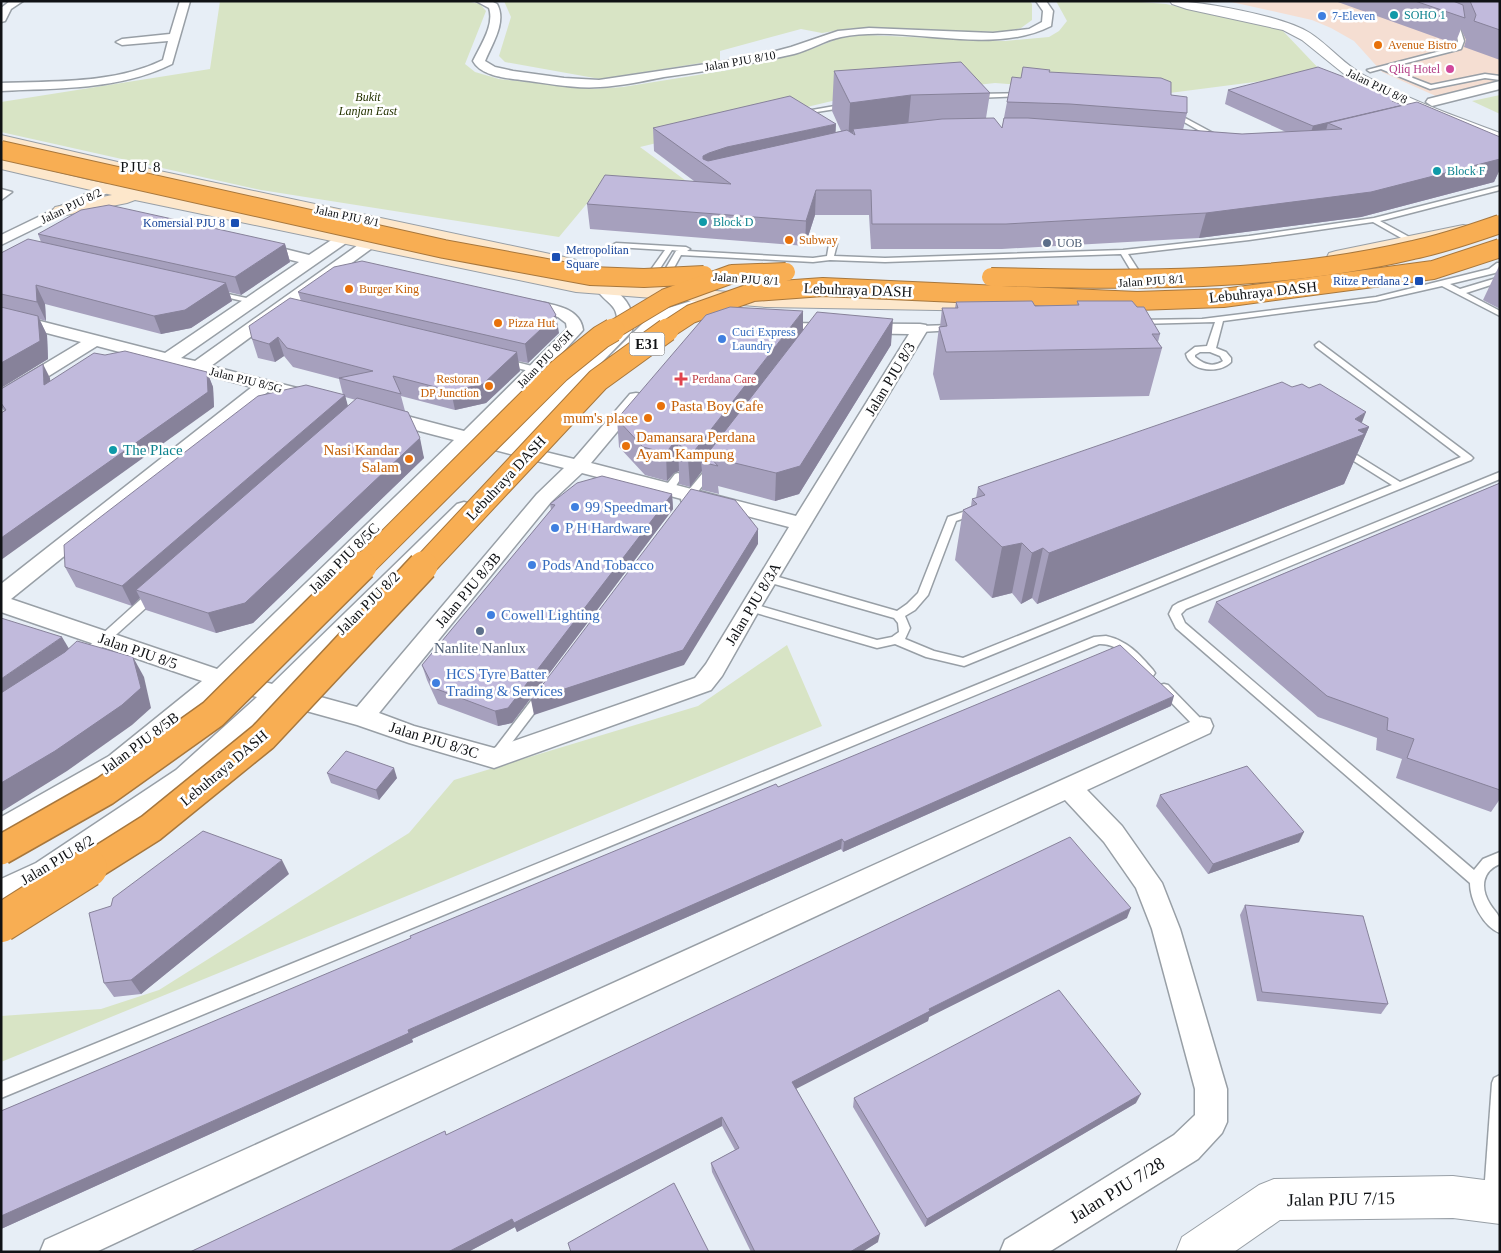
<svg xmlns="http://www.w3.org/2000/svg" width="1501" height="1253" viewBox="0 0 1501 1253" font-family="'Times New Roman',serif">
<rect width="100%" height="100%" fill="#e7eef6"/>
<!-- commercial -->
<polygon fill="#f5ded2" points="1227,1 1457,1 1500,16 1500,82 1438,97 1382,72 1354,41 1331,28 1312,20"/>
<!-- green -->
<g fill="#d8e4c5">
<polygon points="220,1 466,1 480,4 486,11 465,64 475,72 499,79 594,89 623,87 729,70 809,50 840,38 864,35 1005,41 1049,37 1059,31 1067,21 1056,1 1129,1 1166,4 1282,30 1323,73 1154,95 995,83 832,101 640,147 712,200 594,195 559,237 261,190 1,132 1,102 210,69"/>
<polygon points="504,1 1030,1 1032,4 1032,20 1021,28 1004,32 852,28 822,33 801,29 720,51 720,60 600,79 505,62 499,56 511,17"/>
<polygon points="1500,95 1500,114 1472,101"/>
<polygon points="787,645 822,726 1,1062 1,1016 101,1009 159,990 409,833 454,780 698,706"/>
</g>
<g fill="none" stroke-linecap="round" stroke-linejoin="round">
<!-- service casing -->
<g stroke="#989fa6" stroke-width="3">
<g id="service">
<polygon points="1449,22 1460,28 1464,41 1461,49 1387,68 1431,85 1485,74 1500,76 1500,80 1485,78 1430,89 1381,69 1370,72 1367,70 1456,47 1458,41 1455,29 1447,25"/>
<polygon points="1026,93 1026,95 1024,96 975,98 972,96 975,94"/>
<polygon points="846,104 848,105 848,107 798,115 795,113"/>
<polygon points="1170,112 1174,112 1213,133 1209,144 1204,143 1207,135 1170,114"/>
<polygon points="1500,186 1500,190 1380,221 1413,239 1414,241 1410,243 1373,222 1249,240 1128,254 1146,282 1142,284 1139,284 1121,254 885,262 830,260 813,262 681,255 670,275 667,275 663,273 676,251 679,251 672,250 657,273 654,273 650,271 665,250 616,247 612,245 616,243 686,247 690,249 687,251 813,258 827,256 829,244 833,242 837,244 834,256 885,258 1123,250 1249,236 1374,218"/>
<polygon points="1,189 12,192 1,200"/>
<path d="M1497,263H1500V269L1495,273L1450,284L1460,289L1500,277V282L1466,293L1500,311V316L1442,286L1376,301L1223,321L1216,348L1226,352L1231,358V362C1220,374 1190,372 1186,354L1195,347L1207,346L1215,322L1138,324L1134,322L1138,320L1202,319L1376,297L1489,269ZM1200,352H1210L1220,356L1223,361C1213,368 1203,364 1195,357V355Z"/>
<polygon points="214,291 251,299 255,301 251,303 217,295 213,293"/>
<polygon points="952,325 956,328 955,330 920,332 916,329 920,326"/>
<polygon points="1319,342 1471,456 1473,458 1471,460 964,666 926,657 895,644 877,648 746,610 744,607 750,603 877,640 892,637 899,632 898,623 894,618 764,581 763,578 768,574 897,611 907,604 918,593 948,517 975,508 979,509 980,511 979,513 956,521 928,595 915,610 905,616 910,628 905,639 934,651 963,658 1392,485 1341,453 1341,449 1347,449 1400,482 1461,457 1316,347 1315,345"/>
<polygon points="504,359 540,368 541,370 537,373 501,364 500,362"/>
<polygon points="710,467 715,470 713,472 690,502 682,502 681,500 682,498 707,468"/>
<path d="M1500,472V479L1186,609L1181,614L1185,623L1474,870L1483,859L1500,852V864C1482,871 1480,888 1490,904C1492,908 1497,912 1499,917C1501,921 1500,929 1500,933C1483,927 1470,900 1470,883L1176,628L1169,614L1173,606L1178,603Z"/>
<polygon points="678,473 683,476 681,478 672,492 664,492 663,490 664,488 675,474"/>
<polygon points="154,590 158,591 159,594 158,597 88,660 80,660 78,657 80,654 150,591"/>
<path d="M1106,636C1128,641 1139,654 1153,670L1155,673L1153,676H1145C1132,662 1120,643 1099,644L1,1098V1082L1094,637Z"/>
<polygon points="1164,684 1168,685 1205,723 1207,726 1205,729 1197,729 1160,691 1158,688 1160,685"/>
<polygon points="541,692 545,693 547,696 545,699 500,758 496,760 492,758 490,755 492,752 537,693"/>
<polygon points="1500,1075 1500,1196 1498,1200 1492,1202 1486,1200 1484,1194 1492,1083 1494,1078"/>
</g>
</g>
<!-- minor casing -->
<g stroke="#989fa6" stroke-width="3">
<g id="minor">
<polygon points="10,1 23,1 11,9 5,21 1,22 1,8"/>
<path d="M180,1H190L172,64C120,90 58,88 1,91V83C54,81 114,84 163,60L168,41L122,45L116,42L122,39L170,34Z"/>
<path d="M476,1H491L497,4C507,22 492,44 485,61L495,67L513,71L564,78L599,80L753,57L791,47L838,31L869,28L993,33L1029,29L1042,22L1043,11L1036,1H1046L1053,11L1051,26C990,57 906,24 841,37C825,40 810,50 794,54C751,64 708,71 664,77C643,81 621,86 600,87C574,89 546,83 521,80C506,78 481,76 473,61C480,46 495,25 489,8Z"/>
<polygon points="1500,81 1500,89 1432,106 1426,102 1428,99"/>
<polygon points="125,175 130,176 132,179 130,182 1,245 1,235"/>
<path d="M344,234L349,235L351,238L349,241L181,358L195,361L365,240H375L378,243L375,246L211,366L321,394L324,398L321,402L315,403L269,391L11,599L217,669L454,440L377,420L375,416L377,412L384,410L464,431L567,329L566,323L558,317L517,307L515,304L517,301L523,299C544,304 580,304 583,330L543,374L481,435L504,441L616,330C621,304 608,306 596,289L598,286H610C626,298 636,310 632,331L521,446L574,459L630,394L636,393L642,394L645,398L642,402L591,463L796,516L909,334L772,332L766,331L764,327L766,323L920,324L926,325L928,329L761,607L722,676L711,690L494,768L409,743L357,725L281,704L194,784L56,879L1,904V879L36,863L176,770L257,697L225,689L127,770L10,838L1,841V817L109,756L202,681L1,612V584L252,387L97,346L7,402L1,403V390L81,342L1,321V311L165,353L299,262L252,250L249,247L252,244L257,242L309,255L339,235ZM472,444L564,468L537,494L357,707L295,690L471,512L474,508L471,504L464,502L457,504L272,684L239,675ZM582,473L789,527L706,664L695,678L494,748L414,726L379,713L551,502Z"/>
<polygon points="714,294 720,296 722,299 720,302 674,316 661,325 625,360 619,361 613,360 610,356 649,317 662,310"/>
<polygon points="1201,717 1210,719 1213,726 1210,733 1087,790 1122,826 1162,883 1180,929 1227,1089 1227,1122 1222,1133 1198,1159 1049,1252 1000,1252 1005,1240 1174,1135 1195,1115 1195,1089 1152,929 1136,888 1104,842 1065,800 96,1252 40,1252 45,1240"/>
</g>
</g>
<!-- tertiary casing -->
<g stroke="#989fa6" stroke-width="2">
<g id="tertiary">
<path d="M1170,1C1201,1 1284,16 1310,33C1330,46 1345,66 1367,77C1409,100 1455,116 1500,133V144L1405,107L1354,82L1302,40L1283,30L1187,9L1172,4Z"/>
<polygon points="1453,1176 1500,1182 1500,1224 1453,1218 1280,1220 1234,1252 1176,1252 1182,1237 1259,1185 1274,1179"/>
</g>
</g>
<!-- secondary casing -->
<g stroke="#989fa6" stroke-width="2">
<g id="secondary">
<polygon points="1,135 122,163 569,258 576,260 578,264 576,268 569,270 122,173 1,145"/>
<polygon points="1,159 89,180 576,280 766,295 993,299 1000,301 1003,305 1000,309 993,311 766,307 576,292 135,200 127,203 61,216 55,215 52,211 55,207 112,195 1,169"/>
<polygon points="1463,225 1469,226 1472,230 1469,234 1336,263 1329,261 1327,257 1329,253 1336,251"/>
</g>
</g>
<!-- service -->
<use href="#service" fill="#fff" fill-rule="evenodd"/>
<!-- minor -->
<use href="#minor" fill="#fff" fill-rule="evenodd"/>
<!-- tertiary -->
<use href="#tertiary" fill="#fff" fill-rule="evenodd"/>
<!-- secondary -->
<use href="#secondary" fill="#fde7cb" fill-rule="evenodd"/>
<!-- motorway-bridge-far3 casing -->
<g stroke="#a7773d" stroke-width="20" stroke-linecap="butt">
<g id="motorway-bridge-far3">
<polyline points="1,150 444,249 590,276 644,278 704,275"/>
<path d="M991,277C1132,280 1275,283 1413,250C1443,244 1471,234 1500,224"/>
<polyline points="611,331 666,298 732,274 786,272"/>
<polyline points="665,331 691,314 753,292 823,287 1137,301 1223,298 1433,270 1500,248"/>
</g>
</g>
<!-- motorway-bridge-far2 casing -->
<g stroke="#a7773d" stroke-width="25" stroke-linecap="butt">
<g id="motorway-bridge-far2">
<polyline points="361,568 559,371 601,337 613,330"/>
<polyline points="422,568 598,380 667,330"/>
</g>
</g>
<!-- motorway-bridge-far1 casing -->
<g stroke="#a7773d" stroke-width="32" stroke-linecap="butt">
<g id="motorway-bridge-far1">
<polyline points="1,850 105,791 213,714 362,566"/>
<polyline points="86,869 151,828 263,737 423,566"/>
</g>
</g>
<!-- motorway-bridge casing -->
<g stroke="#a7773d" stroke-width="40" stroke-linecap="butt">
<polyline id="motorway-bridge" points="1,923 88,868"/>
</g>
<!-- motorway-bridge-far3 -->
<use href="#motorway-bridge-far3" stroke="#f8ae53" stroke-width="18"/>
<!-- motorway-bridge-far2 -->
<use href="#motorway-bridge-far2" stroke="#f8ae53" stroke-width="23"/>
<!-- motorway-bridge-far1 -->
<use href="#motorway-bridge-far1" stroke="#f8ae53" stroke-width="29"/>
<!-- motorway-bridge -->
<use href="#motorway-bridge" stroke="#f8ae53" stroke-width="38"/>
</g>
<!-- wall -->
<g fill="#a6a0bd" fill-rule="evenodd">
<polygon points="1335,1 1500,1 1500,60 1464,47 1466,40 1461,29 1455,44"/>
<polygon points="834,71 990,93 986,118 1002,128 1007,102 1021,78 1049,72 1171,95 1187,113 1183,130 1242,134 1286,132 1225,104 1228,90 1397,103 1500,138 1500,169 1494,182 1361,217 1199,238 1002,249 871,249 869,215 815,215 805,246 590,229 587,204 694,181 654,151 653,128 836,132 841,131 832,111"/>
<polygon points="38,234 285,244 290,262 241,295 229,292 232,301 191,328 161,334 45,304 46,321 39,319 47,335 48,359 1,388 1,253 41,242"/>
<polygon points="1500,264 1500,309 1483,300"/>
<path d="M298,292L559,333L528,363L518,361L520,371L486,403L455,410L401,396L405,411L424,458L253,623L216,633L146,610L140,598L132,606L76,587L65,567L343,395L339,379L293,367L284,356L275,362L258,358L252,339L301,301ZM345,397L356,400L348,407Z"/>
<polygon points="1077,301 1137,307 1160,334 1158,342 1162,348 1149,396 940,400 933,374 939,327 940,327 942,308 955,308 956,302 1035,306 1077,305"/>
<polygon points="803,330 891,345 799,494 775,501 718,486 719,494 702,490 702,471 690,487 679,484 679,471 674,473 667,481 645,475 619,447 617,419"/>
<polygon points="207,372 213,387 214,407 4,411 1,406 1,389 50,378 50,381"/>
<polygon points="1362,423 1369,427 1344,484 1037,604 1032,598 1021,604 1012,593 992,598 955,560 963,510 971,506 972,499 976,498 978,487"/>
<polygon points="1500,483 1500,799 1491,812 1396,778 1402,759 1376,750 1377,738 1318,717 1208,622 1216,602"/>
<polygon points="672,494 673,509 512,723 498,726 438,704 427,680 422,665 551,510 550,504"/>
<polygon points="1171,706 843,852 841,849 412,1039 413,1042 1,1229 1,1111 778,787"/>
<polygon points="327,773 397,778 379,800 331,783"/>
<polygon points="1160,795 1299,842 1208,874 1156,806"/>
<polygon points="289,874 141,994 114,997 104,983"/>
<polygon points="1245,905 1388,1004 1381,1014 1257,1001 1240,915"/>
<polygon points="1127,918 929,1017 928,1021 796,1088 878,1242 862,1252 751,1252 712,1172 711,1163 735,1150 722,1126 517,1232 515,1227 468,1252 190,1252 446,1135"/>
<polygon points="854,1098 1136,1103 925,1227 853,1107"/>
</g>
<!-- shaded-wall -->
<g fill="#87829a">
<polygon points="911,95 907,137 853,129 852,144 848,145 850,103"/>
<polygon points="1399,98 1396,108 1342,129 1328,123 1324,138 1308,141 1313,126"/>
<polygon points="836,124 835,147 703,164 703,156 709,153 727,147"/>
<polygon points="1500,159 1500,169 1494,182 1361,217 1199,238 1206,213"/>
<polygon points="816,190 815,215 805,246 806,221"/>
<polygon points="285,244 290,262 241,295 235,277"/>
<polygon points="226,283 232,301 191,328 161,334 154,316"/>
<polygon points="36,285 45,304 46,321 37,302"/>
<polygon points="803,311 803,337 710,457 701,462 702,471 690,487 688,459"/>
<polygon points="556,315 559,333 528,363 525,344"/>
<polygon points="38,316 47,335 48,359 1,388 1,363"/>
<polygon points="893,319 891,345 799,494 775,501 776,473"/>
<polygon points="278,337 284,356 275,362 269,344"/>
<polygon points="517,352 520,371 486,403 455,410 451,391"/>
<polygon points="43,364 50,378 51,400 44,385"/>
<polygon points="207,372 213,387 214,407 1,560 1,538"/>
<polygon points="345,395 350,414 136,590 140,598 132,606 122,586"/>
<polygon points="1366,412 1359,430 1369,427 1344,484 1037,604 1049,553 1355,419"/>
<polygon points="420,438 424,458 253,623 216,633 208,613"/>
<polygon points="678,444 679,471 674,473 667,481 666,453 672,445"/>
<polygon points="672,494 673,509 512,723 498,726 495,711"/>
<polygon points="758,529 758,544 684,665 534,715 531,700"/>
<polygon points="1022,543 1012,593 992,598 1002,547"/>
<polygon points="1043,548 1032,598 1021,604 1032,553"/>
<polygon points="62,637 74,657 1,708 1,679"/>
<polygon points="133,657 144,677 151,708 132,725 67,771 1,812 1,783"/>
<polygon points="1174,696 1171,706 843,852 844,842"/>
<polygon points="394,768 397,778 379,800 376,790"/>
<polygon points="1304,832 1299,842 1208,874 1213,864"/>
<polygon points="842,839 841,849 412,1039 413,1042 1,1229 1,1216 408,1030"/>
<polygon points="282,860 289,874 141,994 131,980"/>
<polygon points="1131,908 1127,918 929,1017 928,1021 792,1091 792,1082 929,1009"/>
<polygon points="1141,1094 1136,1103 925,1227 927,1219"/>
<polygon points="722,1117 722,1126 517,1232 515,1227 468,1252 448,1252 512,1219"/>
<polygon points="880,1234 878,1242 862,1252 850,1252"/>
</g>
<!-- building -->
<g fill="#c1badc" stroke="#87829a">
<polygon points="1415,1 1453,1 1463,5 1465,18"/>
<polygon points="1470,1 1500,1 1500,30 1474,21 1476,15"/>
<polygon points="961,62 990,93 911,95 850,103 834,71"/>
<polygon points="1023,67 1050,70 1049,72 1161,78 1171,82 1171,95 1187,97 1187,113 1070,104 1007,102 1012,77 1021,78"/>
<polygon points="1318,67 1399,98 1392,101 1403,105 1313,126 1228,90"/>
<polygon points="790,96 836,124 727,147 709,153 703,156 703,159 708,161 847,130 855,135 853,129 942,119 994,118 1002,128 1004,118 1028,118 1242,134 1342,129 1328,123 1417,102 1500,137 1500,159 1371,192 1206,213 1006,224 872,224 871,190 816,190 806,221 587,204 605,175 731,184 653,128"/>
<polygon points="109,205 285,244 235,277 38,234 81,210"/>
<polygon points="28,239 226,283 185,310 154,316 36,285 37,302 1,294 1,253"/>
<polygon points="362,261 549,303 556,315 525,344 298,292 334,267"/>
<polygon points="290,298 517,352 483,384 451,391 393,376 401,394 339,378 373,371 287,348 278,337 269,344 252,339 249,326"/>
<polygon points="1032,301 1035,306 1079,305 1077,301 1132,301 1137,307 1144,307 1160,334 1152,334 1162,348 946,352 939,327 947,326 942,308 958,308 956,302"/>
<polygon points="1,307 38,316 40,341 1,363"/>
<polygon points="730,307 803,311 688,459 678,456 684,448 678,444 672,445 666,453 643,447 617,419 706,315"/>
<polygon points="817,312 893,319 800,466 776,473 710,457 718,466 701,462"/>
<polygon points="125,351 207,372 208,392 1,538 1,413 6,410 1,403 1,389 43,364 44,385 94,353 105,355"/>
<polygon points="1282,382 1292,387 1302,384 1309,388 1320,384 1366,412 1355,419 1369,427 1358,430 1365,434 1049,553 1043,548 1032,553 1022,543 1002,547 963,510 977,504 972,499 985,495 978,487"/>
<polygon points="306,385 345,395 122,586 65,567 64,545 258,396"/>
<polygon points="357,398 408,412 420,438 245,603 208,613 136,590"/>
<polygon points="602,476 672,494 508,708 495,711 434,688 422,665 555,505 550,504 577,483"/>
<polygon points="1500,483 1500,790 1407,758 1414,739 1387,730 1388,718 1327,696 1216,602"/>
<polygon points="691,489 735,500 758,529 683,650 531,700"/>
<polygon points="1,618 62,637 1,679"/>
<polygon points="77,641 133,657 141,688 122,705 55,751 1,783 1,693 65,652"/>
<polygon points="1120,645 1174,696 844,842 842,839 408,1030 409,1033 1,1216 1,1111 411,938 410,936 776,784 778,787"/>
<polygon points="346,751 394,768 376,790 327,773"/>
<polygon points="1247,766 1304,832 1213,864 1160,795"/>
<polygon points="203,831 282,860 131,980 104,983 89,913 111,906 113,898"/>
<polygon points="1070,837 1131,908 929,1009 930,1011 792,1082 880,1234 850,1252 755,1252 711,1163 739,1148 722,1117 514,1223 512,1219 448,1252 190,1252 445,1131 446,1135"/>
<polygon points="1245,905 1363,916 1388,1004 1262,992"/>
<polygon points="1059,990 1141,1094 927,1219 854,1098"/>
<polygon points="674,1183 709,1252 571,1252 568,1243"/>
</g>
<!-- markers -->
<g fill="#0f9aa8" stroke="#fff" stroke-width="2">
<circle cx="1394" cy="15" r="5"/>
<circle cx="1437" cy="171" r="5"/>
<circle cx="703" cy="222" r="5"/>
<circle cx="113" cy="450" r="5"/>
</g>
<g fill="#3f7fe0" stroke="#fff" stroke-width="2">
<circle cx="1322" cy="16" r="5"/>
<circle cx="722" cy="339" r="5"/>
<circle cx="575" cy="507" r="5"/>
<circle cx="555" cy="528" r="5"/>
<circle cx="532" cy="565" r="5"/>
<circle cx="491" cy="615" r="5"/>
<circle cx="436" cy="683" r="5"/>
</g>
<g fill="#e8710a" stroke="#fff" stroke-width="2">
<circle cx="1378" cy="45" r="5"/>
<circle cx="789" cy="240" r="5"/>
<circle cx="349" cy="289" r="5"/>
<circle cx="498" cy="323" r="5"/>
<circle cx="489" cy="386" r="5"/>
<circle cx="661" cy="406" r="5"/>
<circle cx="648" cy="418" r="5"/>
<circle cx="626" cy="446" r="5"/>
<circle cx="409" cy="459" r="5"/>
</g>
<circle fill="#d1479c" stroke="#fff" stroke-width="2" cx="1450" cy="69" r="5"/>
<g fill="#1a4fb4" stroke="#fff" stroke-width="2">
<rect x="230" y="218" width="10" height="10" rx="2.5"/>
<rect x="551" y="252" width="10" height="10" rx="2.5"/>
<rect x="1414" y="276" width="10" height="10" rx="2.5"/>
</g>
<g fill="#5c6f8a" stroke="#fff" stroke-width="2">
<circle cx="1047" cy="243" r="5"/>
<circle cx="480" cy="631" r="5"/>
</g>
<path fill="#e0444e" stroke="#fff" stroke-width="2" d="M678.5 371.5h5v5h5v5h-5v5h-5v-5h-5v-5h5z"/>
<g text-anchor="middle" dominant-baseline="central" stroke-width="5" stroke-linejoin="round" paint-order="stroke">
<!-- far-culture labels -->
<g font-size="12" fill="#0d838f" stroke="#fff" text-anchor="start">
<text x="1404" y="15">SOHO 1</text>
<text x="1447" y="171">Block F</text>
<text x="713" y="222">Block D</text>
</g>
<!-- far-shop labels -->
<g font-size="12" fill="#366cbe" stroke="#fff" text-anchor="start">
<text x="1332" y="16">7-Eleven</text>
<text x="732" y="332">Cuci Express<tspan x="732" dy="14">Laundry</tspan></text>
</g>
<!-- far-food labels -->
<g font-size="12" fill="#c56008" stroke="#fff" text-anchor="start">
<text x="1388" y="45">Avenue Bistro</text>
<text x="799" y="240">Subway</text>
<text x="359" y="289">Burger King</text>
<text x="508" y="323">Pizza Hut</text>
<text x="479" y="379" text-anchor="end">Restoran<tspan x="479" dy="14">DP Junction</tspan></text>
</g>
<!-- far-street labels -->
<g font-size="12" fill="#101215" stroke="#fff">
<text transform="translate(740 61) rotate(-10)">Jalan PJU 8/10</text>
<text transform="translate(1377 86) rotate(26)">Jalan PJU 8/8</text>
<text transform="translate(71 206) rotate(-26)">Jalan PJU 8/2</text>
<text transform="translate(347 216) rotate(12)">Jalan PJU 8/1</text>
<text transform="translate(746 279) rotate(4)">Jalan PJU 8/1</text>
<text transform="translate(1151 281) rotate(-4)">Jalan PJU 8/1</text>
<text transform="translate(545 359) rotate(-46)">Jalan PJU 8/5H</text>
<text transform="translate(246 380) rotate(14)">Jalan PJU 8/5G</text>
</g>
<!-- far-hotel labels -->
<g font-size="12" fill="#b23c85" stroke="#fff" text-anchor="end">
<text x="1440" y="69">Qliq Hotel</text>
</g>
<!-- far-park labels -->
<g font-size="12" font-style="italic" fill="#253300" stroke="#fff">
<text x="368" y="97">Bukit<tspan x="368" dy="14">Lanjan East</tspan></text>
</g>
<!-- far-transit labels -->
<g font-size="12" fill="#164399" stroke="#fff" text-anchor="end">
<text x="225" y="223">Komersial PJU 8</text>
<text x="566" y="250" text-anchor="start">Metropolitan<tspan x="566" dy="14">Square</tspan></text>
<text x="1409" y="281">Ritze Perdana 2</text>
</g>
<!-- far-service labels -->
<g font-size="12" fill="#4e5e75" stroke="#fff" text-anchor="start">
<text x="1057" y="243">UOB</text>
</g>
<!-- far-health labels -->
<g font-size="12" fill="#be3a42" stroke="#fff" text-anchor="start">
<text x="692" y="379">Perdana Care</text>
</g>
<!-- shield labels -->
<rect fill="#fff" stroke="#58595b" stroke-width="1" x="629.5" y="332.5" width="35" height="23" rx="4"/>
<g font-size="14" font-weight="bold" fill="#101215">
<text x="647" y="344">E31</text>
</g>
<!-- far-quarter labels -->
<g font-size="15" letter-spacing="1" fill="#101215" stroke="#fff">
<text x="141" y="167">PJU 8</text>
</g>
<!-- street labels -->
<g font-size="15" fill="#101215" stroke="#fff">
<text transform="translate(858 290) rotate(2)">Lebuhraya DASH</text>
<text transform="translate(1263 292) rotate(-6)">Lebuhraya DASH</text>
<text transform="translate(890 379) rotate(-59)">Jalan PJU 8/3</text>
<text transform="translate(506 478) rotate(-47)">Lebuhraya DASH</text>
<text transform="translate(344 558) rotate(-45)">Jalan PJU 8/5C</text>
<text transform="translate(468 590) rotate(-50)">Jalan PJU 8/3B</text>
<text transform="translate(368 603) rotate(-45)">Jalan PJU 8/2</text>
<text transform="translate(753 604) rotate(-59)">Jalan PJU 8/3A</text>
<text transform="translate(138 651) rotate(19)">Jalan PJU 8/5</text>
<text transform="translate(434 740) rotate(17)">Jalan PJU 8/3C</text>
<text transform="translate(140 743) rotate(-37)">Jalan PJU 8/5B</text>
<text transform="translate(224 768) rotate(-40)">Lebuhraya DASH</text>
<text transform="translate(57 860) rotate(-31)">Jalan PJU 8/2</text>
</g>
<!-- food labels -->
<g font-size="15" fill="#c56008" stroke="#fff" text-anchor="start">
<text x="671" y="406">Pasta Boy Cafe</text>
<text x="638" y="418" text-anchor="end">mum's place</text>
<text x="636" y="437">Damansara Perdana<tspan x="636" dy="17">Ayam Kampung</tspan></text>
<text x="399" y="450" text-anchor="end">Nasi Kandar<tspan x="399" dy="17">Salam</tspan></text>
</g>
<!-- culture labels -->
<g font-size="15" fill="#0d838f" stroke="#fff" text-anchor="start">
<text x="123" y="450">The Place</text>
</g>
<!-- shop labels -->
<g font-size="15" fill="#366cbe" stroke="#fff" text-anchor="start">
<text x="585" y="507">99 Speedmart</text>
<text x="565" y="528">P H Hardware</text>
<text x="542" y="565">Pods And Tobacco</text>
<text x="501" y="615">Cowell Lighting</text>
<text x="446" y="674">HCS Tyre Batter<tspan x="446" dy="17">Trading &amp; Services</tspan></text>
</g>
<!-- service labels -->
<g font-size="15" fill="#4e5e75" stroke="#fff">
<text x="480" y="648">Nanlite Nanlux</text>
</g>
<!-- near-street labels -->
<g font-size="18" fill="#101215" stroke="#fff">
<text transform="translate(1117 1190) rotate(-32)">Jalan PJU 7/28</text>
<text transform="translate(1341 1199) rotate(-1)">Jalan PJU 7/15</text>
</g>
</g>
<!-- border -->
<rect width="1501" height="1253" fill="none" stroke="#101215" stroke-width="5"/>
</svg>
